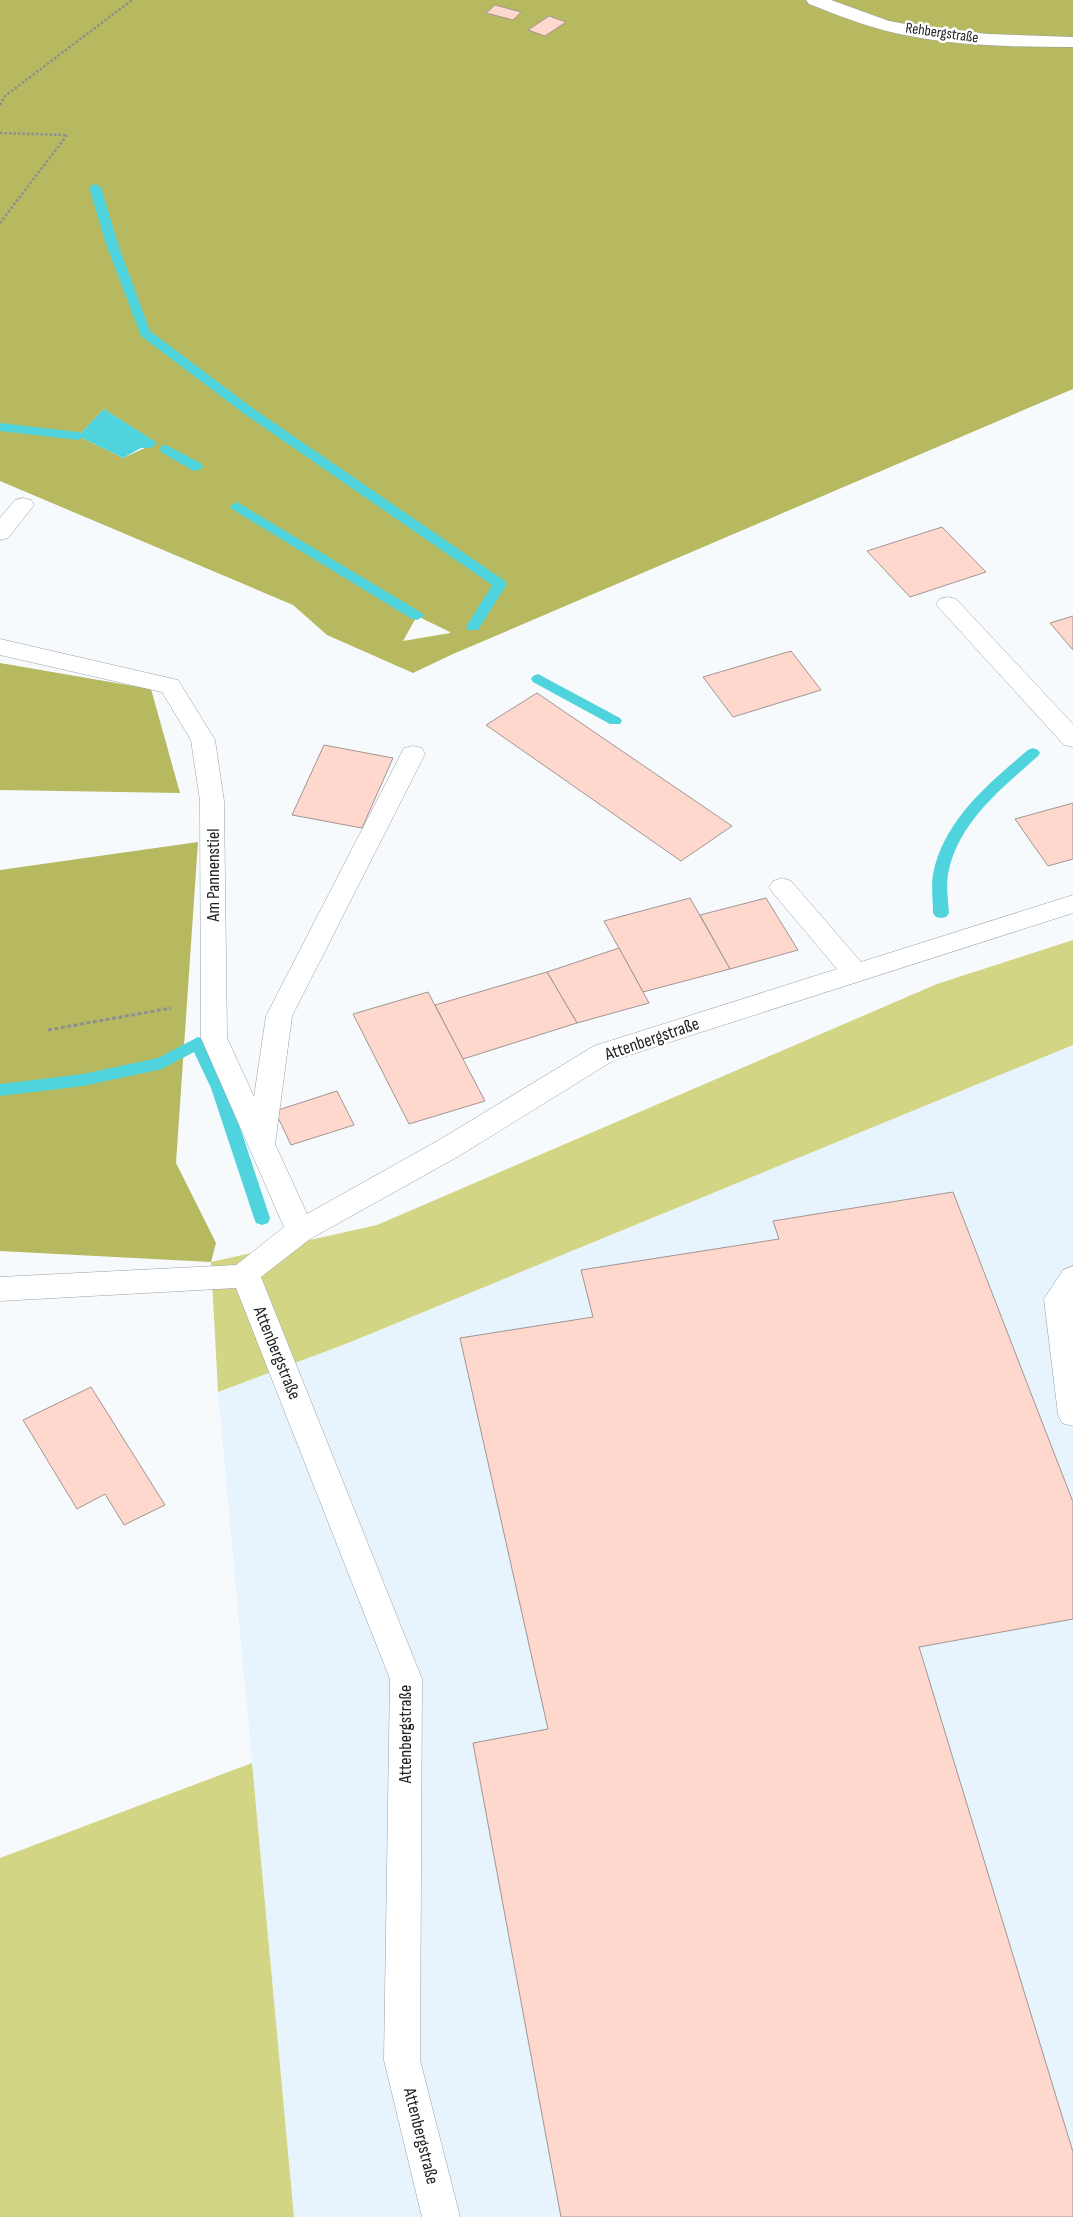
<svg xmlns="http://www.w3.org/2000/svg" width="1073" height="2217" viewBox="0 0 1073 2217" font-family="'Sofia Sans Condensed',sans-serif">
<rect width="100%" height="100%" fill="#f7fafd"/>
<!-- built -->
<polygon fill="#e7f3fd" points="1073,1045 1073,2217 294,2217 218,1392 348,1343"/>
<!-- green -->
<g fill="#d2d584">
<polygon points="1073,940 1073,1045 348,1343 218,1392 211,1262 377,1225 937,984"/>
<polygon points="252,1763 294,2217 0,2217 0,1858"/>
</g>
<!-- forest -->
<g fill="#b6b95f" fill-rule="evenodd">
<path d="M0,0H1073V389L453,654L413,673L327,635L293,605L0,481ZM104,409L156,443L123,458L78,436ZM417,616L450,632V633L403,641Z"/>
<polygon points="0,663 151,689 180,793 0,790"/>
<polygon points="198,842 176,1163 216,1243 211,1262 0,1251 0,870"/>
</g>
<!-- water -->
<polygon fill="#4fd3dd" points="104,409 157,443 151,448 141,448 123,458 78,436"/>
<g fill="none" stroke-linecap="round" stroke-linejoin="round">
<!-- stream -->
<g fill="#4fd3dd" fill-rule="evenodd">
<polygon points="95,184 101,187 118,244 150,331 251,407 505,581 507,584 478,630 468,630 466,627 492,585 243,413 141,336 106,244 89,187"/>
<polygon points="0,423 78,432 84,436 78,440 0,431"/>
<polygon points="166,445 202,464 203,467 197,471 192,470 161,452 160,449 161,446"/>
<polygon points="237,502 422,613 424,616 417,620 412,619 232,509 230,506"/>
<polygon points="538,674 620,718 622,721 620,724 610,724 533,682 531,679 533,676"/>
<path d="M1033,748L1038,750L1040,753L1038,756C1001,789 958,822 948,874C946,887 948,900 949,913L946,917L941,918L936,917L933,913C933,900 931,887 933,874C944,820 988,784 1028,750Z"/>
<polygon points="198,1037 204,1039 227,1088 270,1218 268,1223 262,1225 256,1223 254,1218 211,1088 194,1052 162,1069 83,1086 0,1096 0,1084 83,1074 158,1058"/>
</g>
</g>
<!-- building -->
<g fill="#fed7cd" stroke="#a19693">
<polygon points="495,5 521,12 513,20 486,13"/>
<polygon points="549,16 566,22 545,36 528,30"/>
<polygon points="942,527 986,572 910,597 867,551"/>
<polygon points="1073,616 1073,650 1050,623"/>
<polygon points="791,651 821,690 733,717 703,677"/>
<polygon points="537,693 732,826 681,861 486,725"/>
<polygon points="324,745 393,758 362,828 292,815"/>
<polygon points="1073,803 1073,859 1048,866 1015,819"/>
<polygon points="690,898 730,969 643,992 604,921"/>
<polygon points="766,898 798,950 730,969 700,915"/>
<polygon points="619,948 649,1003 577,1023 547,972"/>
<polygon points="547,972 577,1023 463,1059 435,1005"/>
<polygon points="428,992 485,1101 409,1124 353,1014"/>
<polygon points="337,1091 354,1125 291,1145 275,1111"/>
<polygon points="953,1192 1073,1502 1073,1619 919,1647 1073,2152 1073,2217 561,2217 473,1743 548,1729 460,1338 593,1317 581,1270 779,1239 773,1221"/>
<polygon points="91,1387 165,1505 124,1525 105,1494 77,1509 23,1420"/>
</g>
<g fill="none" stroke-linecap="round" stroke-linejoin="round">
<!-- minor casing -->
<g stroke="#98a0a8" stroke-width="1">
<g id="minor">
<path d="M806,0H831L889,21L927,28L989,34L1073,37V47C1014,47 953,46 895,33C865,26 837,15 809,4Z"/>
<polygon points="23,498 31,500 34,505 8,538 0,540 0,518 15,500"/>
<polygon points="948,597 956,599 1073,724 1073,747 1064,745 940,609 936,604 940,599"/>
<polygon points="0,639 178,680 215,740 224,801 227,1038 254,1097 266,1016 401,754 404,748 413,746 422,748 425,754 292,1016 275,1144 307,1214 439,1140 594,1046 837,969 773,893 769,887 773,881 782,878 791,881 861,962 1073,895 1073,913 614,1060 459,1156 310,1239 261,1277 422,1679 420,2060 460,2217 422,2217 384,2060 390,1679 236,1288 0,1301 0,1277 236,1265 284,1227 201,1038 200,801 191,740 162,692 0,655"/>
<polygon points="1073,1266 1073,1426 1062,1423 1058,1414 1044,1299 1063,1270"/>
</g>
</g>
<!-- path-far1 -->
<g stroke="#8d9093" stroke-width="2.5" stroke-dasharray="2.5 2" stroke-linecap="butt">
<polyline points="0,105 5,96 132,0"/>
<polyline points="0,133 66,135"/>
<polyline points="0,223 67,135"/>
</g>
<!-- path -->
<polyline stroke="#8d9093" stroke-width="3" stroke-dasharray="4 2.5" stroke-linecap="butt" points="48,1030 171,1008"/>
<!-- minor -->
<use href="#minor" fill="#fff" fill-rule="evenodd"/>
</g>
<g text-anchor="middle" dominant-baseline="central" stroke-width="5" stroke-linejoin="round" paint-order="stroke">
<!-- far-street labels -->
<g font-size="15" fill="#202326" stroke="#fff">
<text transform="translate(942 33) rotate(8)">Rehbergstraße</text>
</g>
<!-- street labels -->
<g font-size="18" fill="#202326" stroke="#fff">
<text transform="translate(213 875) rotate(-90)">Am Pannenstiel</text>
<text transform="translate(652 1039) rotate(-19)">Attenbergstraße</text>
<text transform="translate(277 1353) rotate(68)">Attenbergstraße</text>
<text transform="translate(405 1734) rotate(-90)">Attenbergstraße</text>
<text transform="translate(421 2136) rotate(76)">Attenbergstraße</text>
</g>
</g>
</svg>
